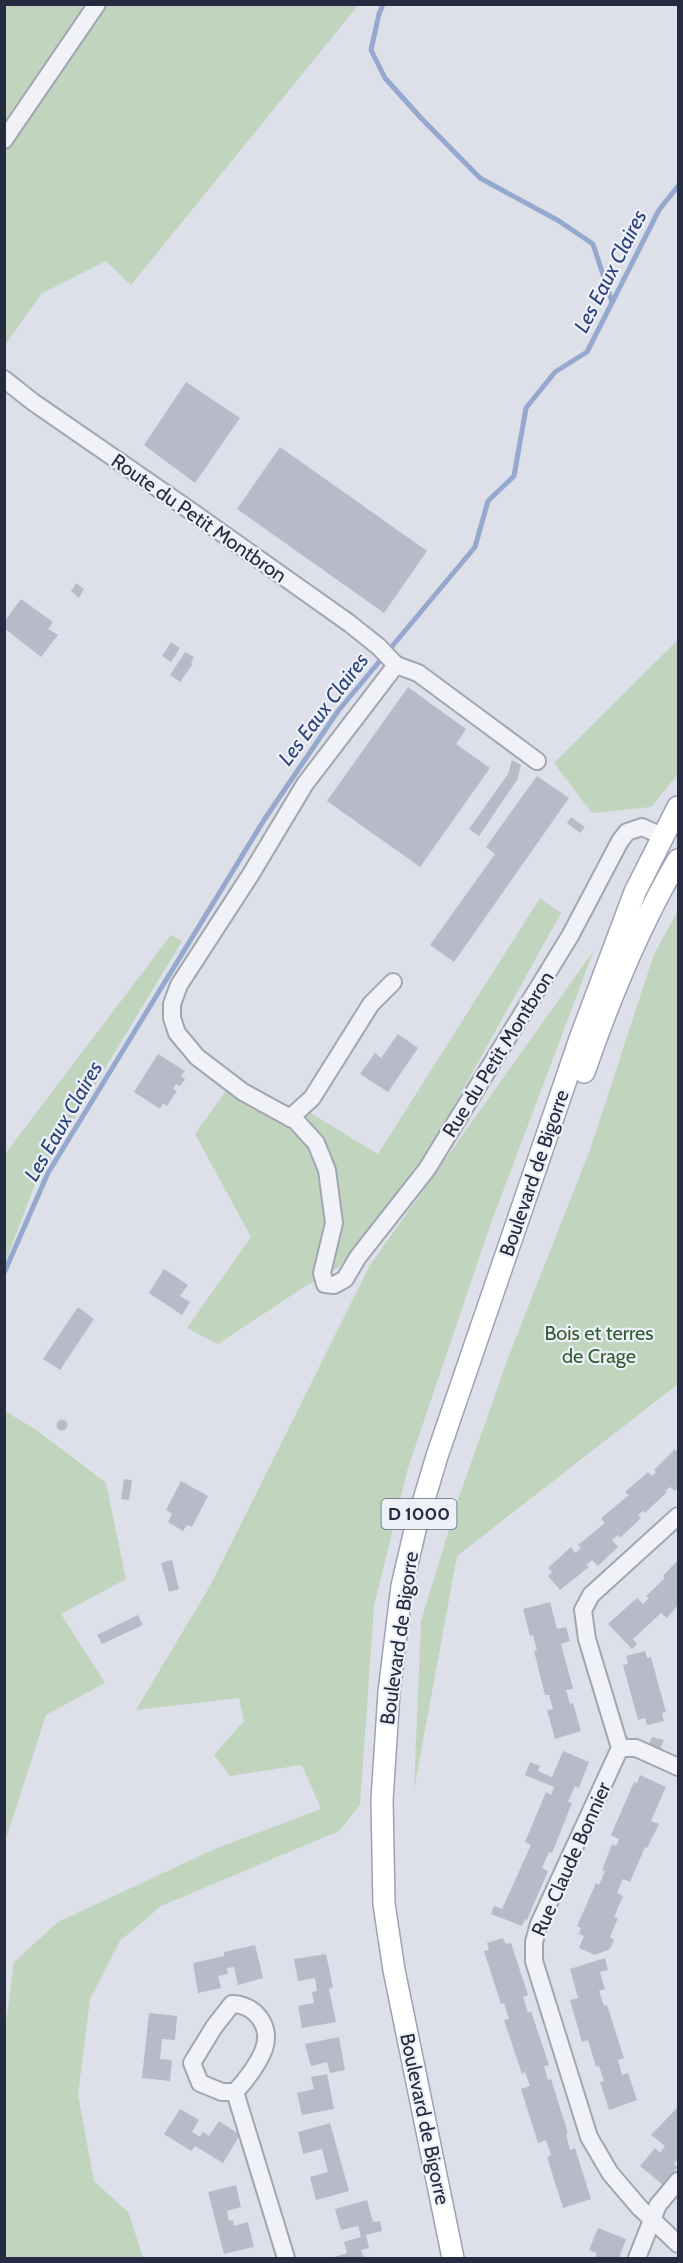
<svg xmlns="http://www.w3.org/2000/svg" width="683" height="2263" viewBox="0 0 683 2263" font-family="Cabin,sans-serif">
<rect width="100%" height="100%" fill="#dde0e9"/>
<!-- green -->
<g fill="#c0d4be">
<polygon points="5,5 356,5 356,8 131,285 106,261 41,294 5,345"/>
<polygon points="678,640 678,774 651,807 592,813 554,763"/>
<polygon points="540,898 561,913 426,1156 339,1267 304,1287 218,1344 187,1328 251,1237 195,1134 226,1091 288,1125 307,1111 378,1154"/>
<polygon points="678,911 678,1384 457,1556 414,1790 421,1621 458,1500 508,1358 591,1147 654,954"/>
<polygon points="171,935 182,941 36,1182 5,1262 5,1154"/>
<polygon points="594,950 491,1223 408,1468 374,1606 360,1805 339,1831 161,1906 120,1941 90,1999 78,2095 94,2181 129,2213 143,2258 5,2258 4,2038 14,1962 58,1922 217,1848 321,1809 302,1765 230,1776 214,1755 244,1721 239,1698 136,1710 210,1586 370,1265"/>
<polygon points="5,1411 38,1431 106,1483 126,1579 61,1614 105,1683 46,1715 5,1842"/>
</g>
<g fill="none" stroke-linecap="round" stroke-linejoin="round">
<!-- stream -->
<g stroke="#95a8cd" stroke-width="5">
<polyline points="383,4 379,14 371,50 385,78 421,118 480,178 559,221 593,244 612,302"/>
<polyline points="4,1273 48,1173 264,820 338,711 475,547 488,501 514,476 526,408 555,372 587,352 659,210 678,186"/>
</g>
</g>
<!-- building -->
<g fill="#b7bbc9">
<polygon points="186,382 240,418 195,483 144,445"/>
<polygon points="280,447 427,551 384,613 237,509"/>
<polygon points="76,583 84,589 79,598 71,591"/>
<polygon points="21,599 53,622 48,629 58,635 41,657 4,628 4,622"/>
<polygon points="171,642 180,648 171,662 162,656"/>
<polygon points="185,652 194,657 191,663 193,664 180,682 170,675"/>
<polygon points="408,687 466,729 456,744 490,768 420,867 327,801"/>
<polygon points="512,760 521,765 517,780 479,836 469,829 508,774"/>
<polygon points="537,776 569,798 454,962 430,945 495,854 486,847"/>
<polygon points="571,817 585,827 580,833 567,823"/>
<polygon points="398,1034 418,1048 388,1092 360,1074 375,1053 381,1058"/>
<polygon points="158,1054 185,1071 181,1076 185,1079 180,1086 176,1084 173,1089 177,1091 167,1106 163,1103 160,1109 134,1092"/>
<polygon points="164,1269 188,1285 180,1296 190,1302 182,1315 149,1293"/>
<polygon points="78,1307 94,1319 60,1370 43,1359"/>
<circle cx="62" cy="1425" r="5.5"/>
<polygon points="675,1449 678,1453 678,1488 675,1491 670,1487 665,1491 667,1492 645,1513 643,1511 638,1515 641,1518 620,1538 618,1535 612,1540 618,1547 598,1566 592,1560 586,1565 589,1567 560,1590 548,1576 552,1572 548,1568 571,1547 575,1553 581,1548 578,1545 605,1523 601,1518 629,1495 625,1492 648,1472 652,1476 656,1472 654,1470"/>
<polygon points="124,1479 132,1480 129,1500 121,1499"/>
<polygon points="181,1481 208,1496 192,1527 187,1525 183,1531 168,1522 172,1514 166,1510"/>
<polygon points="172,1560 179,1589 169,1592 161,1563"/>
<polygon points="678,1560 678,1605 667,1618 661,1613 633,1639 637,1644 632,1649 608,1624 637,1598 643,1604 649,1598 646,1596 665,1578 663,1576"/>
<polygon points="550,1602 557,1629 566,1627 570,1641 561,1644 573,1689 566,1690 570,1704 573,1703 581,1731 555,1739 547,1710 553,1709 549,1695 545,1695 534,1651 537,1650 535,1643 533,1635 530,1636 523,1609"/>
<polygon points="138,1615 143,1625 102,1644 97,1635"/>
<polygon points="645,1651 647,1658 651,1657 666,1712 662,1713 664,1721 647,1725 645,1718 638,1720 623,1665 628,1664 626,1656"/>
<polygon points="652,1737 664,1740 660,1749 648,1746"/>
<polygon points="563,1751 589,1762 579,1788 575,1786 568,1802 572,1803 552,1853 549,1852 542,1868 548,1871 527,1920 525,1919 522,1926 491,1914 494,1906 502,1909 531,1845 525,1842 546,1792 551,1795 554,1787 525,1775 530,1762 540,1766 538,1771 552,1777"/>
<polygon points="640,1775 666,1787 651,1821 659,1824 647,1848 645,1847 630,1882 623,1879 617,1893 623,1896 614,1917 618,1918 610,1937 614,1940 610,1949 595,1955 579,1948 584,1936 579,1934 581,1928 577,1926 596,1883 599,1885 605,1871 602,1870 612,1844 616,1846 619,1839 611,1835 634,1782 637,1783"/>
<polygon points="503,1938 506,1944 511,1943 528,1995 523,1997 528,2013 531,2011 549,2065 544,2066 548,2080 551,2079 568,2133 566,2134 570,2150 575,2148 591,2199 563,2208 547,2157 551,2155 546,2140 538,2143 521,2089 530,2086 525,2072 522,2074 504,2020 509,2019 504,2003 501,2004 484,1951 489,1950 487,1943"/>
<polygon points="255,1945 263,1978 238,1985 234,1967 227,1968 228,1974 218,1976 221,1988 198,1993 193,1963 224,1956 224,1952"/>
<polygon points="326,1954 333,1987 329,1989 336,2022 302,2028 298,2006 314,2003 312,1992 317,1991 315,1978 298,1981 294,1959"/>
<polygon points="605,1958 608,1970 600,1972 605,1989 599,1991 604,2006 607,2005 624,2058 618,2060 622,2075 628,2073 637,2100 609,2110 600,2082 604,2081 599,2066 596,2067 588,2040 582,2042 570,2000 578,1998 570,1969"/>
<polygon points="149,2013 177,2016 175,2040 162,2039 160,2059 172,2060 170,2081 142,2078"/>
<polygon points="339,2037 345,2070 330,2073 327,2062 311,2066 305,2044"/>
<polygon points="327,2074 334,2109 302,2115 297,2093 314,2089 311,2077"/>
<polygon points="678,2107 678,2158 674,2164 678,2167 663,2185 640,2166 655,2148 660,2153 665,2146 651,2135"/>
<polygon points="180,2109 199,2120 192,2132 200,2137 203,2132 209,2136 219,2121 240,2135 223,2163 195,2146 191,2151 164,2134"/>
<polygon points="330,2123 349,2191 316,2200 310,2177 328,2172 322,2149 303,2154 298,2132"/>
<polygon points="236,2185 241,2207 227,2211 229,2221 233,2220 234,2226 248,2222 254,2247 224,2254 208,2192"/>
<polygon points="367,2200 373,2222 380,2221 382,2231 366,2235 369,2248 361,2250 364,2258 331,2258 347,2253 344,2242 361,2237 358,2226 341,2230 335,2209"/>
<polygon points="598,2228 626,2239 619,2258 595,2258 597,2253 589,2250"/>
</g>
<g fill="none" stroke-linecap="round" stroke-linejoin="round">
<!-- minor casing -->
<g stroke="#a2a6b3" stroke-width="20">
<g id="minor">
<polyline points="4,140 97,4"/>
<polyline points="4,379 33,402 188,509 349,623 379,647 396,665"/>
<polyline points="396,665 305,784 251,874 179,985 172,1004 172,1018 177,1033 197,1057 243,1092 296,1121 316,1143 327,1170 334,1223 322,1273 325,1284 334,1285 345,1279 358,1257 427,1169 570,936 620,841 627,832 642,827 662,836"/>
<polyline points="396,665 418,673 537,761"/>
<polyline points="290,1118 312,1098 371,1004 393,982"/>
<polyline points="678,1516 591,1595 583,1610 587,1639 620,1748 539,1924 534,1942 534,1961 589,2137 610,2173 639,2207 678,2244"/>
<polyline points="620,1748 636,1748 678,1767"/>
<path d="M232,2004C255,2004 272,2026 264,2049C258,2065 246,2080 235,2092H222L200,2083L192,2063L214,2027Z"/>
<polyline points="235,2092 286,2258"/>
<polyline points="637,2258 658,2205 678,2181"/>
</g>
</g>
<!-- major casing -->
<g stroke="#9ca2b6" stroke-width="24">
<g id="major">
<path d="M584,1072C609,1000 639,926 678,860"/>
<polyline points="453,2258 394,1970 384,1904 382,1800 389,1692 402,1586 415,1530 437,1456 581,1036 635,892 678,807"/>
</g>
</g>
<!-- minor -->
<use href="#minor" stroke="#f1f2f7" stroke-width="16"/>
<!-- major -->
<use href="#major" stroke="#fff" stroke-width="21"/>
</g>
<g text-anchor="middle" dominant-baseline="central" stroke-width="4.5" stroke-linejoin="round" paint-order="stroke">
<!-- shield labels -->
<rect fill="#edf0f6" stroke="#616677" stroke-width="1.5" x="381.5" y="1499" width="75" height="30" rx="4.5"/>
<g font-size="18" font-weight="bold" fill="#252b41">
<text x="419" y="1514">D 1000</text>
</g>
<!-- street labels -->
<g font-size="20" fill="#252b41" stroke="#edf0f6">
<text transform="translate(199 518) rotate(35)">Route du Petit Montbron</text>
<text transform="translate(498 1054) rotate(-58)">Rue du Petit Montbron</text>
<text transform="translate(534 1173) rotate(-71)">Boulevard de Bigorre</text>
<text transform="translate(399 1638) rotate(-82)">Boulevard de Bigorre</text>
<text transform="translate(571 1859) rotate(-66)">Rue Claude Bonnier</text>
<text transform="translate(425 2119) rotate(78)">Boulevard de Bigorre</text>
</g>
<!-- park labels -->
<g font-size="20" fill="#335e31" stroke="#edf0f6">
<text x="599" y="1333">Bois et terres<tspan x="599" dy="23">de Crage</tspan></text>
</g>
<!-- water labels -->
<g font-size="21" font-style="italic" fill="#2c4379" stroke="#edf0f6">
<text transform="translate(610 271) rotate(-63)">Les Eaux Claires</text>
<text transform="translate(323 709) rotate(-53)">Les Eaux Claires</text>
<text transform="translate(63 1121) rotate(-60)">Les Eaux Claires</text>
</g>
</g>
<!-- border -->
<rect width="683" height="2263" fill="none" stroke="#252b41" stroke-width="12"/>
</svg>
